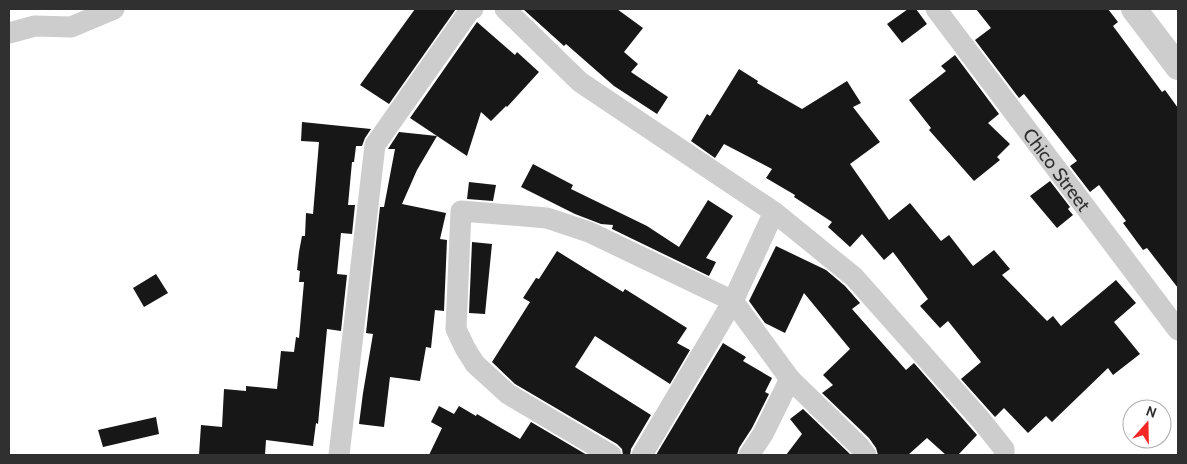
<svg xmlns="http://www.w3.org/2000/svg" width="1187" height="464" viewBox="0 0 1187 464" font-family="Cabin,sans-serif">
<rect width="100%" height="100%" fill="#fff"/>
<!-- building -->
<g fill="#171717">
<polygon points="415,9 456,9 389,104 360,85"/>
<polygon points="523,9 617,9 643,28 624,52 638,64 631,72 668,97 657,114 614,86 566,44 564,46"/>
<polygon points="908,9 916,9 927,24 902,43 887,24"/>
<polygon points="976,9 1108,9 1118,22 1113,26 1162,92 1165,90 1178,108 1178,288 1147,248 1143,250 1123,223 1126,221 1099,185 1090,192 1070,166 1077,161 1024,94 1019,98 975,40 991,28"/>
<polygon points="477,22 515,55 517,52 539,72 507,107 506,106 491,121 481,112 467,156 437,136 417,170 402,204 446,213 440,239 447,240 444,311 435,310 431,348 426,347 420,381 390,377 384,427 359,424 363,393 373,334 366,333 380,207 384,207 395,149 388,149 399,132 437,136 410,118"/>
<polygon points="955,55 999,114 988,123 1010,144 997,157 1000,160 974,181 929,130 931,128 909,100 946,71 941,66"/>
<polygon points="739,69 758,81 757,83 802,109 847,81 861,103 853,107 880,142 850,164 889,220 910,203 941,241 949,235 973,266 994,250 1010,269 1002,275 1047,321 1053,316 1061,326 1116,280 1136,303 1114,322 1140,354 1113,375 1108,368 1052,422 1046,416 1028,433 1004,408 995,417 961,379 981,362 948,321 940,328 920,306 928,299 893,252 884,260 862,234 850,247 828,227 832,222 794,197 795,195 766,178 772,169 724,144 715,158 691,141 707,114 710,116"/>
<polygon points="302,122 371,129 365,138 362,146 356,146 354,162 352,162 348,205 355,205 352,234 341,233 337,274 347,275 341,331 327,329 318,424 316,423 313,446 266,440 265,455 199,455 201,425 222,427 224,389 246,391 246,386 277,389 281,351 294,352 296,337 299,338 304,282 299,282 300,271 297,270 299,252 302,236 305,236 306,213 313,214 319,142 301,141"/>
<polygon points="533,164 573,185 571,189 647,226 679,247 708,200 733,216 706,258 716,262 709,276 612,229 613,225 601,224 575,214 521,187"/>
<polygon points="1050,181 1070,207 1068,209 1073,215 1057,228 1030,196"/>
<polygon points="469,182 496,185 493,201 467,199"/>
<polygon points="472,242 492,244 485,314 469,313"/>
<polygon points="776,246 826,270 845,286 860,303 852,309 906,370 914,363 977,435 958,455 946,455 927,438 908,455 878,455 876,448 869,438 822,393 833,385 823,375 850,349 804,293 785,333 765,323 749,301"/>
<polygon points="557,251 623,292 625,289 687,328 677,343 690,350 670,384 595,336 575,367 651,415 631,449 630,455 623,455 622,449 617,444 515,384 492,362 530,302 523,298 536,278 539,279"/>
<polygon points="156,274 168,293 144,307 133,288"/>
<polygon points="723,343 746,357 743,361 772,378 765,392 769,394 752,428 739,448 737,455 656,455"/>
<polygon points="439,406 454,414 459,406 476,416 477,414 520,439 531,422 587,455 429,455 442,428 431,422"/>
<polygon points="803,409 851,455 786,455 802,434 790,419"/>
<polygon points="156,417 159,434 103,447 98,430"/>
</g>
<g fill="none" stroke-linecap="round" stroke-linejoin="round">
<!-- minor -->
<g stroke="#cdcdcd" stroke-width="21">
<polyline points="505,9 580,82 774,212 854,277 980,419 1004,449 1004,455"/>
<path id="s1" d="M936,9L1178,330"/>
<polyline points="9,33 35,26 71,27 114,9"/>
<polyline points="339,455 375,145 470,10 473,9"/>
<polyline points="611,455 508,394 475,364 465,348 456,329 461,211 547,218 589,232 733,301 790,379 860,447 866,455"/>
<polyline points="642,455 733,301 774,212"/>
<polyline points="749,455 763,434 790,379"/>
</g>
<!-- tertiary -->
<polyline stroke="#cdcdcd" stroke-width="26" points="1134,9 1178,67"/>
</g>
<g text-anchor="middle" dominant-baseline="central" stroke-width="5" stroke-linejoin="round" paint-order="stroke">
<!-- street labels -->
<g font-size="19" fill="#303030" stroke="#fff">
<text stroke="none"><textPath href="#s1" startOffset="201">Chico Street</textPath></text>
</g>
</g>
<!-- border -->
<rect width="1187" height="464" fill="none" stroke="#303030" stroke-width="20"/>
<!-- north arrow -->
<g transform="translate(1147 424) rotate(20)"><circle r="24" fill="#ffffff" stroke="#acacac"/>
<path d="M0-4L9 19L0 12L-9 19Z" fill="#f32826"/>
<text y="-8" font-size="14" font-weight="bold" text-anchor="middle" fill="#303030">N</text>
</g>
</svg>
